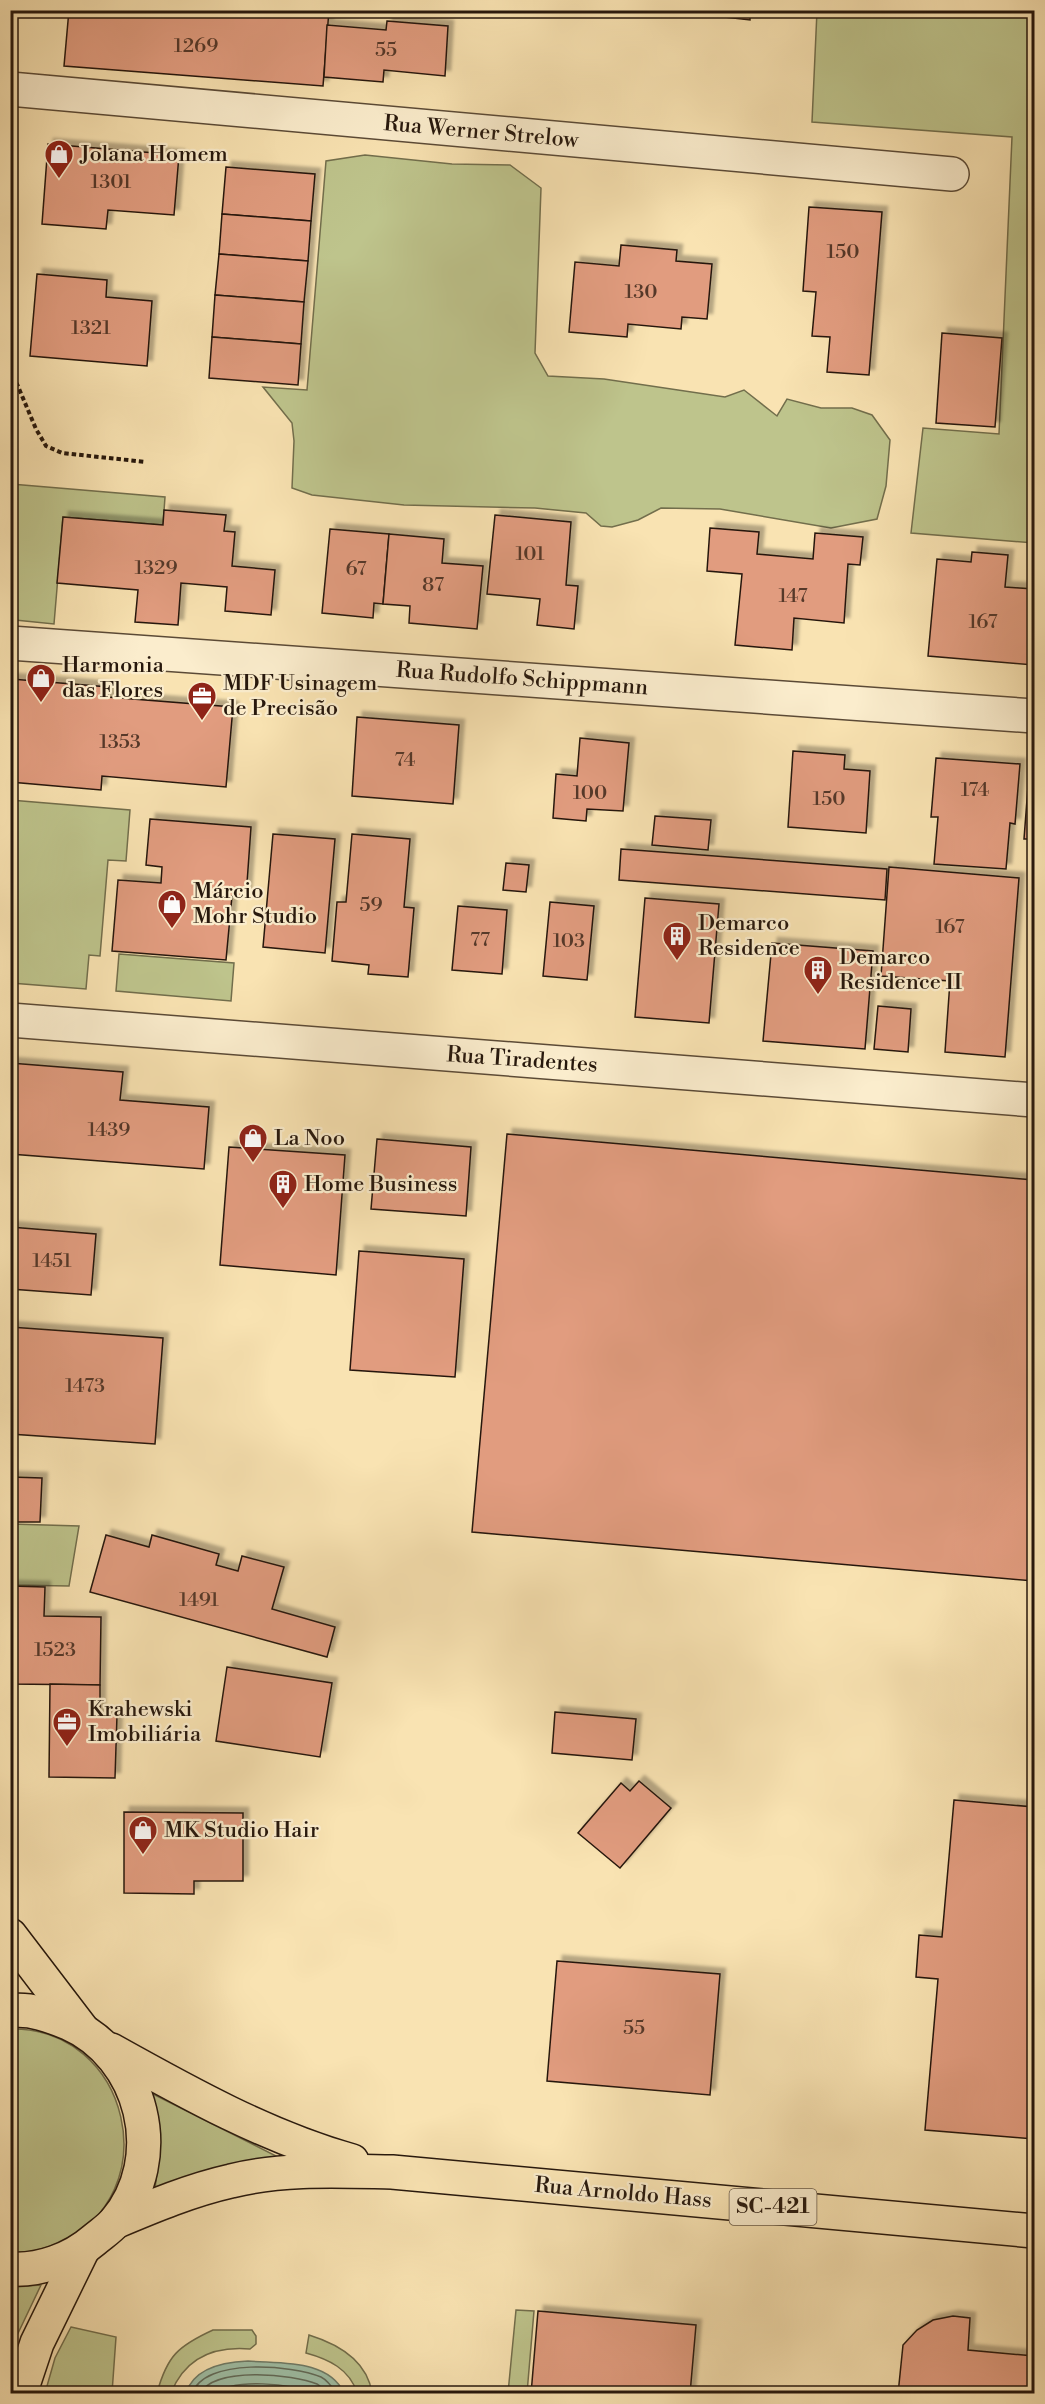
<svg xmlns="http://www.w3.org/2000/svg" width="1045" height="2404" viewBox="0 0 1045 2404" font-family="'Libre Bodoni',serif">
<defs>
<filter id="shadow"><feDropShadow dx="5.5" dy="-5.5" stdDeviation="1.5" flood-color="#0004"/></filter>
</defs>
<rect width="100%" height="100%" fill="#f9e3b2"/>
<filter id="stains"><feTurbulence type="fractalNoise" baseFrequency=".00333" numOctaves="4"/><feColorMatrix values="0 0 0 0 .2 0 0 0 0 .09 0 0 0 0 .02 0 0 0 .5 -.17"/></filter>
<radialGradient id="worn" r=".72"><stop offset=".6" stop-color="#630" stop-opacity="0"/><stop offset="1" stop-color="#630" stop-opacity=".3"/></radialGradient>
<!-- green -->
<g fill="#bec48c" stroke="#726e4c" stroke-width="1.5">
<polygon points="817,11 1034,11 1034,543 911,533 923,428 999,434 1012,137 812,122"/>
<polygon points="365,155 452,164 510,165 541,188 535,353 548,376 604,379 725,397 744,390 777,416 787,399 821,408 852,408 872,415 890,440 886,486 877,519 831,528 720,509 661,508 638,520 612,527 601,526 586,513 535,508 404,505 312,495 292,488 294,441 292,423 263,387 307,390 326,161"/>
<polygon points="11,484 165,497 163,525 63,517 54,624 15,620 11,617"/>
<polygon points="10,800 130,810 126,861 108,860 100,956 89,955 86,989 11,983"/>
<polygon points="119,954 234,963 231,1001 116,991"/>
<polygon points="11,1524 79,1526 69,1586 11,1585"/>
<path d="M10,2029C130,2026 169,2195 59,2243C44,2249 27,2254 10,2253Z"/>
<path d="M151,2093L278,2157L155,2189C159,2154 163,2128 151,2093Z"/>
<polygon points="41,2285 11,2348 11,2287"/>
<polygon points="516,2310 534,2311 527,2393 508,2393"/>
<polygon points="71,2327 116,2337 112,2393 45,2393 55,2358"/>
<path d="M213,2330H252L256,2336V2344L250,2349C214,2346 185,2358 171,2393H157C167,2356 178,2346 213,2330Z"/>
<path d="M309,2335C338,2344 367,2360 372,2393H357C350,2369 328,2359 306,2353Z"/>
</g>
<!-- water -->
<path fill="#9fbfa6" stroke="#6f7c68" stroke-width="1.5" d="M248,2361C280,2364 328,2359 344,2393H186C194,2368 223,2362 248,2361Z"/>
<g fill="none" stroke-linecap="round" stroke-linejoin="round">
<!-- shore -->
<g stroke="#626b59" stroke-width="1.5">
<path d="M192,2394C204,2357 293,2365 321,2377C327,2380 333,2388 337,2394"/>
<path d="M200,2394C213,2366 294,2374 317,2384C321,2386 324,2390 327,2394"/>
<path d="M212,2394C235,2378 290,2383 315,2394"/>
</g>
</g>
<!-- building -->
<g fill="#e19c7f" stroke="#26170c" stroke-width="1.5" filter="url(#shadow)">
<polygon points="69,10 329,10 323,86 64,66"/>
<polygon points="662,10 750,10 750,20"/>
<polygon points="387,21 448,26 445,76 384,70 383,82 324,77 327,25 386,30"/>
<polygon points="48,144 179,155 174,215 108,210 106,229 42,224"/>
<polygon points="226,167 315,174 311,221 222,214"/>
<polygon points="809,207 882,212 869,375 827,372 830,337 812,336 816,292 803,291"/>
<polygon points="222,214 311,221 308,261 219,254"/>
<polygon points="621,245 677,250 676,261 712,264 707,319 682,317 681,329 628,324 627,337 569,332 575,262 619,266"/>
<polygon points="219,254 308,261 304,302 215,295"/>
<polygon points="37,274 107,280 106,297 152,301 147,366 30,356"/>
<polygon points="215,295 304,302 301,344 212,337"/>
<polygon points="942,333 1002,338 995,427 936,423"/>
<polygon points="212,337 301,344 298,385 209,378"/>
<polygon points="164,510 226,515 224,531 235,532 232,566 275,570 271,615 225,611 227,587 181,583 178,625 135,622 138,590 57,583 63,517 163,525"/>
<polygon points="495,515 571,522 566,585 578,586 574,629 537,625 540,599 487,594"/>
<polygon points="710,528 759,532 757,554 813,559 815,533 863,537 860,565 848,564 844,623 794,618 792,650 735,645 742,574 707,571"/>
<polygon points="330,529 389,534 383,604 374,603 373,618 322,613"/>
<polygon points="389,534 444,539 442,563 483,566 477,629 409,623 410,606 383,604"/>
<polygon points="972,552 1008,555 1005,587 1034,589 1034,665 928,656 937,559 971,562"/>
<polygon points="11,679 109,687 108,697 233,707 226,787 102,776 101,790 10,782"/>
<polygon points="357,717 459,725 453,804 352,796"/>
<polygon points="580,738 629,743 623,811 587,809 586,821 553,818 556,774 577,776"/>
<polygon points="1031,747 1034,747 1034,839 1024,839"/>
<polygon points="793,751 845,755 844,769 870,771 866,833 788,827"/>
<polygon points="936,758 1020,764 1015,824 1010,823 1006,869 934,864 938,817 931,817"/>
<polygon points="655,816 711,820 708,850 652,845"/>
<polygon points="150,819 251,827 246,897 232,896 226,960 112,951 118,880 161,883 162,867 146,865"/>
<polygon points="273,834 335,839 325,953 263,947"/>
<polygon points="352,834 410,839 404,907 414,908 408,977 368,974 369,965 332,961 337,902 346,902"/>
<polygon points="621,849 887,869 885,900 619,880"/>
<polygon points="506,863 529,865 526,892 503,890"/>
<polygon points="889,867 1019,878 1005,1057 945,1052 950,981 881,976"/>
<polygon points="645,898 719,904 709,1023 635,1017"/>
<polygon points="550,902 594,906 587,980 543,976"/>
<polygon points="458,906 507,910 502,974 452,970"/>
<polygon points="772,943 873,951 865,1049 763,1041"/>
<polygon points="878,1006 911,1009 908,1052 874,1049"/>
<polygon points="10,1063 123,1072 120,1100 209,1107 204,1169 10,1154"/>
<polygon points="507,1134 1034,1180 1034,1581 472,1532"/>
<polygon points="377,1139 471,1147 466,1216 371,1209"/>
<polygon points="229,1147 345,1155 336,1275 220,1265"/>
<polygon points="10,1227 96,1234 91,1295 10,1289"/>
<polygon points="359,1251 464,1259 455,1377 350,1370"/>
<polygon points="10,1327 163,1338 155,1444 10,1434"/>
<polygon points="10,1477 42,1478 40,1522 10,1522"/>
<polygon points="106,1535 149,1547 152,1535 219,1554 216,1565 238,1571 242,1556 284,1567 272,1609 335,1627 327,1657 90,1592"/>
<polygon points="10,1586 45,1587 44,1616 101,1617 100,1685 10,1684"/>
<polygon points="227,1667 332,1683 320,1757 216,1741"/>
<polygon points="50,1684 100,1685 100,1715 117,1715 115,1778 49,1777"/>
<polygon points="555,1712 636,1719 632,1760 552,1753"/>
<polygon points="639,1781 671,1808 620,1868 578,1833 621,1783 630,1791"/>
<polygon points="954,1800 1034,1807 1034,2139 925,2130 938,1979 916,1977 919,1935 942,1937"/>
<polygon points="124,1812 243,1813 243,1881 194,1881 194,1894 124,1893"/>
<polygon points="557,1961 720,1974 710,2095 547,2081"/>
<polygon points="538,2311 696,2325 690,2394 531,2394"/>
<polygon points="953,2316 970,2318 968,2350 1034,2356 1034,2394 898,2394 903,2345 917,2330 933,2320"/>
</g>
<g fill="none" stroke-linecap="round" stroke-linejoin="round">
<!-- minor casing -->
<g stroke="#5b4a36" stroke-width="36">
<g id="minor">
<polyline points="10,89 952,174"/>
<polyline points="10,643 1034,716"/>
<polyline points="10,1020 1034,1100"/>
</g>
</g>
<!-- major casing -->
<g stroke="#26170c" stroke-width="36">
<g id="major">
<polyline points="10,1935 81,2028"/>
<path d="M10,2011C30,2008 51,2016 68,2023C143,2056 169,2158 115,2222C109,2229 101,2234 94,2240C72,2259 40,2271 10,2269"/>
<path d="M111,2050C188,2093 267,2137 352,2161"/>
<path d="M115,2222C153,2206 191,2190 231,2181C283,2168 339,2171 392,2172L1034,2231"/>
<polyline points="20,2394 37,2343 82,2251"/>
</g>
</g>
<!-- path -->
<polyline stroke="#26170c" stroke-width="4" stroke-dasharray="4.5 3" stroke-linecap="butt" points="10,378 17,384 36,429 46,446 62,453 146,462"/>
<!-- minor -->
<use href="#minor" stroke="#fbedcd" stroke-width="33"/>
<!-- major -->
<use href="#major" stroke="#f9e3b2" stroke-width="33"/>
</g>
<!-- icons -->
<defs>
<g id="shop-pin" transform="scale(1.5)"><path d="M0 17L-7.5 6A9.5 9.5 0 1 1 7.5 6Z" fill="#8f2418" stroke="#fbedcd"/><path d="M-5-2.5h2.3a2.7 3.5 0 0 1 5.4 0H5L5.5 6h-11ZM-1.5-2.5h3a1.5 2.3 0 0 0-3 0Z" fill="#fff"/></g>
<g id="office-pin" transform="scale(1.5)"><path d="M0 17L-7.5 6A9.5 9.5 0 1 1 7.5 6Z" fill="#8f2418" stroke="#fbedcd"/><path d="M-6-3h4V-5.5h4V-3h4V5H-6ZM-1-4.5V-3h2v-1.5ZM-6 0V1H6V0Z" fill="#fff"/></g>
<g id="building-pin" transform="scale(1.5)"><path d="M0 17L-7.5 6A9.5 9.5 0 1 1 7.5 6Z" fill="#8f2418" stroke="#fbedcd"/><path d="M-4-6H4V6H1V3H-1V6H-4ZM-2.5-4.3h1.7v1.8h-1.7ZM.8-4.3h1.7v1.8H.8ZM-2.5-1h1.7V.8h-1.7ZM.8-1h1.7V.8H.8Z" fill="#fff"/></g>
</defs>
<g fill-rule="evenodd">
<use href="#shop-pin" x="59" y="154"/>
<use href="#shop-pin" x="41" y="678"/>
<use href="#office-pin" x="202" y="696"/>
<use href="#shop-pin" x="172" y="904"/>
<use href="#building-pin" x="677" y="936"/>
<use href="#building-pin" x="818" y="970"/>
<use href="#shop-pin" x="253" y="1138"/>
<use href="#building-pin" x="283" y="1184"/>
<use href="#office-pin" x="67" y="1722"/>
<use href="#shop-pin" x="143" y="1830"/>
</g>
<g text-anchor="middle" dominant-baseline="central" stroke-width="4.5" stroke-linejoin="round" paint-order="stroke">
<!-- number labels -->
<g font-size="20" fill="#553829">
<text x="196" y="46">1269</text>
<text x="386" y="50">55</text>
<text x="111" y="182">1301</text>
<text x="843" y="252">150</text>
<text x="641" y="292">130</text>
<text x="91" y="328">1321</text>
<text x="530" y="554">101</text>
<text x="156" y="568">1329</text>
<text x="356" y="569">67</text>
<text x="433" y="585">87</text>
<text x="793" y="596">147</text>
<text x="983" y="622">167</text>
<text x="120" y="742">1353</text>
<text x="405" y="760">74</text>
<text x="975" y="790">174</text>
<text x="590" y="793">100</text>
<text x="829" y="799">150</text>
<text x="371" y="905">59</text>
<text x="950" y="927">167</text>
<text x="480" y="940">77</text>
<text x="569" y="941">103</text>
<text x="109" y="1130">1439</text>
<text x="52" y="1261">1451</text>
<text x="85" y="1386">1473</text>
<text x="199" y="1600">1491</text>
<text x="55" y="1650">1523</text>
<text x="634" y="2028">55</text>
</g>
<!-- shield labels -->
<rect fill="#fbedcd" stroke="#665746" stroke-width="1.5" x="729.5" y="2189" width="87" height="36" rx="4.5"/>
<g font-size="21" font-weight="bold" fill="#26170c">
<text x="773" y="2207">SC-421</text>
</g>
<!-- street labels -->
<g font-size="22" fill="#26170c" stroke="#fbedcd">
<text transform="translate(481 132) rotate(5)">Rua Werner Strelow</text>
<text transform="translate(522 679) rotate(4)">Rua Rudolfo Schippmann</text>
<text transform="translate(522 1060) rotate(4)">Rua Tiradentes</text>
<text transform="translate(623 2193) rotate(5)">Rua Arnoldo Hass</text>
</g>
<!-- poi labels -->
<g font-size="22" fill="#26170c" stroke="#fbedcd" text-anchor="start">
<text x="80" y="154">Jolana Homem</text>
<text x="62" y="665">Harmonia<tspan x="62" dy="25">das Flores</tspan></text>
<text x="223" y="683">MDF Usinagem<tspan x="223" dy="25">de Precisão</tspan></text>
<text x="193" y="891">Márcio<tspan x="193" dy="25">Mohr Studio</tspan></text>
<text x="698" y="923">Demarco<tspan x="698" dy="25">Residence</tspan></text>
<text x="839" y="957">Demarco<tspan x="839" dy="25">Residence II</tspan></text>
<text x="274" y="1138">La Noo</text>
<text x="304" y="1184">Home Business</text>
<text x="88" y="1709">Krahewski<tspan x="88" dy="25">Imobiliária</tspan></text>
<text x="164" y="1830">MK Studio Hair</text>
</g>
</g>
<!-- margin -->
<rect width="1045" height="2404" fill="none" stroke="#f9e3b2" stroke-width="36"/>
<rect x="12" y="12" width="1021" height="2380" fill="none" stroke="#26170c" stroke-width="3"/>
<rect x="18" y="18" width="1009" height="2368" fill="none" stroke="#26170c" stroke-width="1.5"/>
<rect width="100%" height="100%" filter="url(#stains)"/>
<rect width="100%" height="100%" fill="url(#worn)"/>
</svg>
